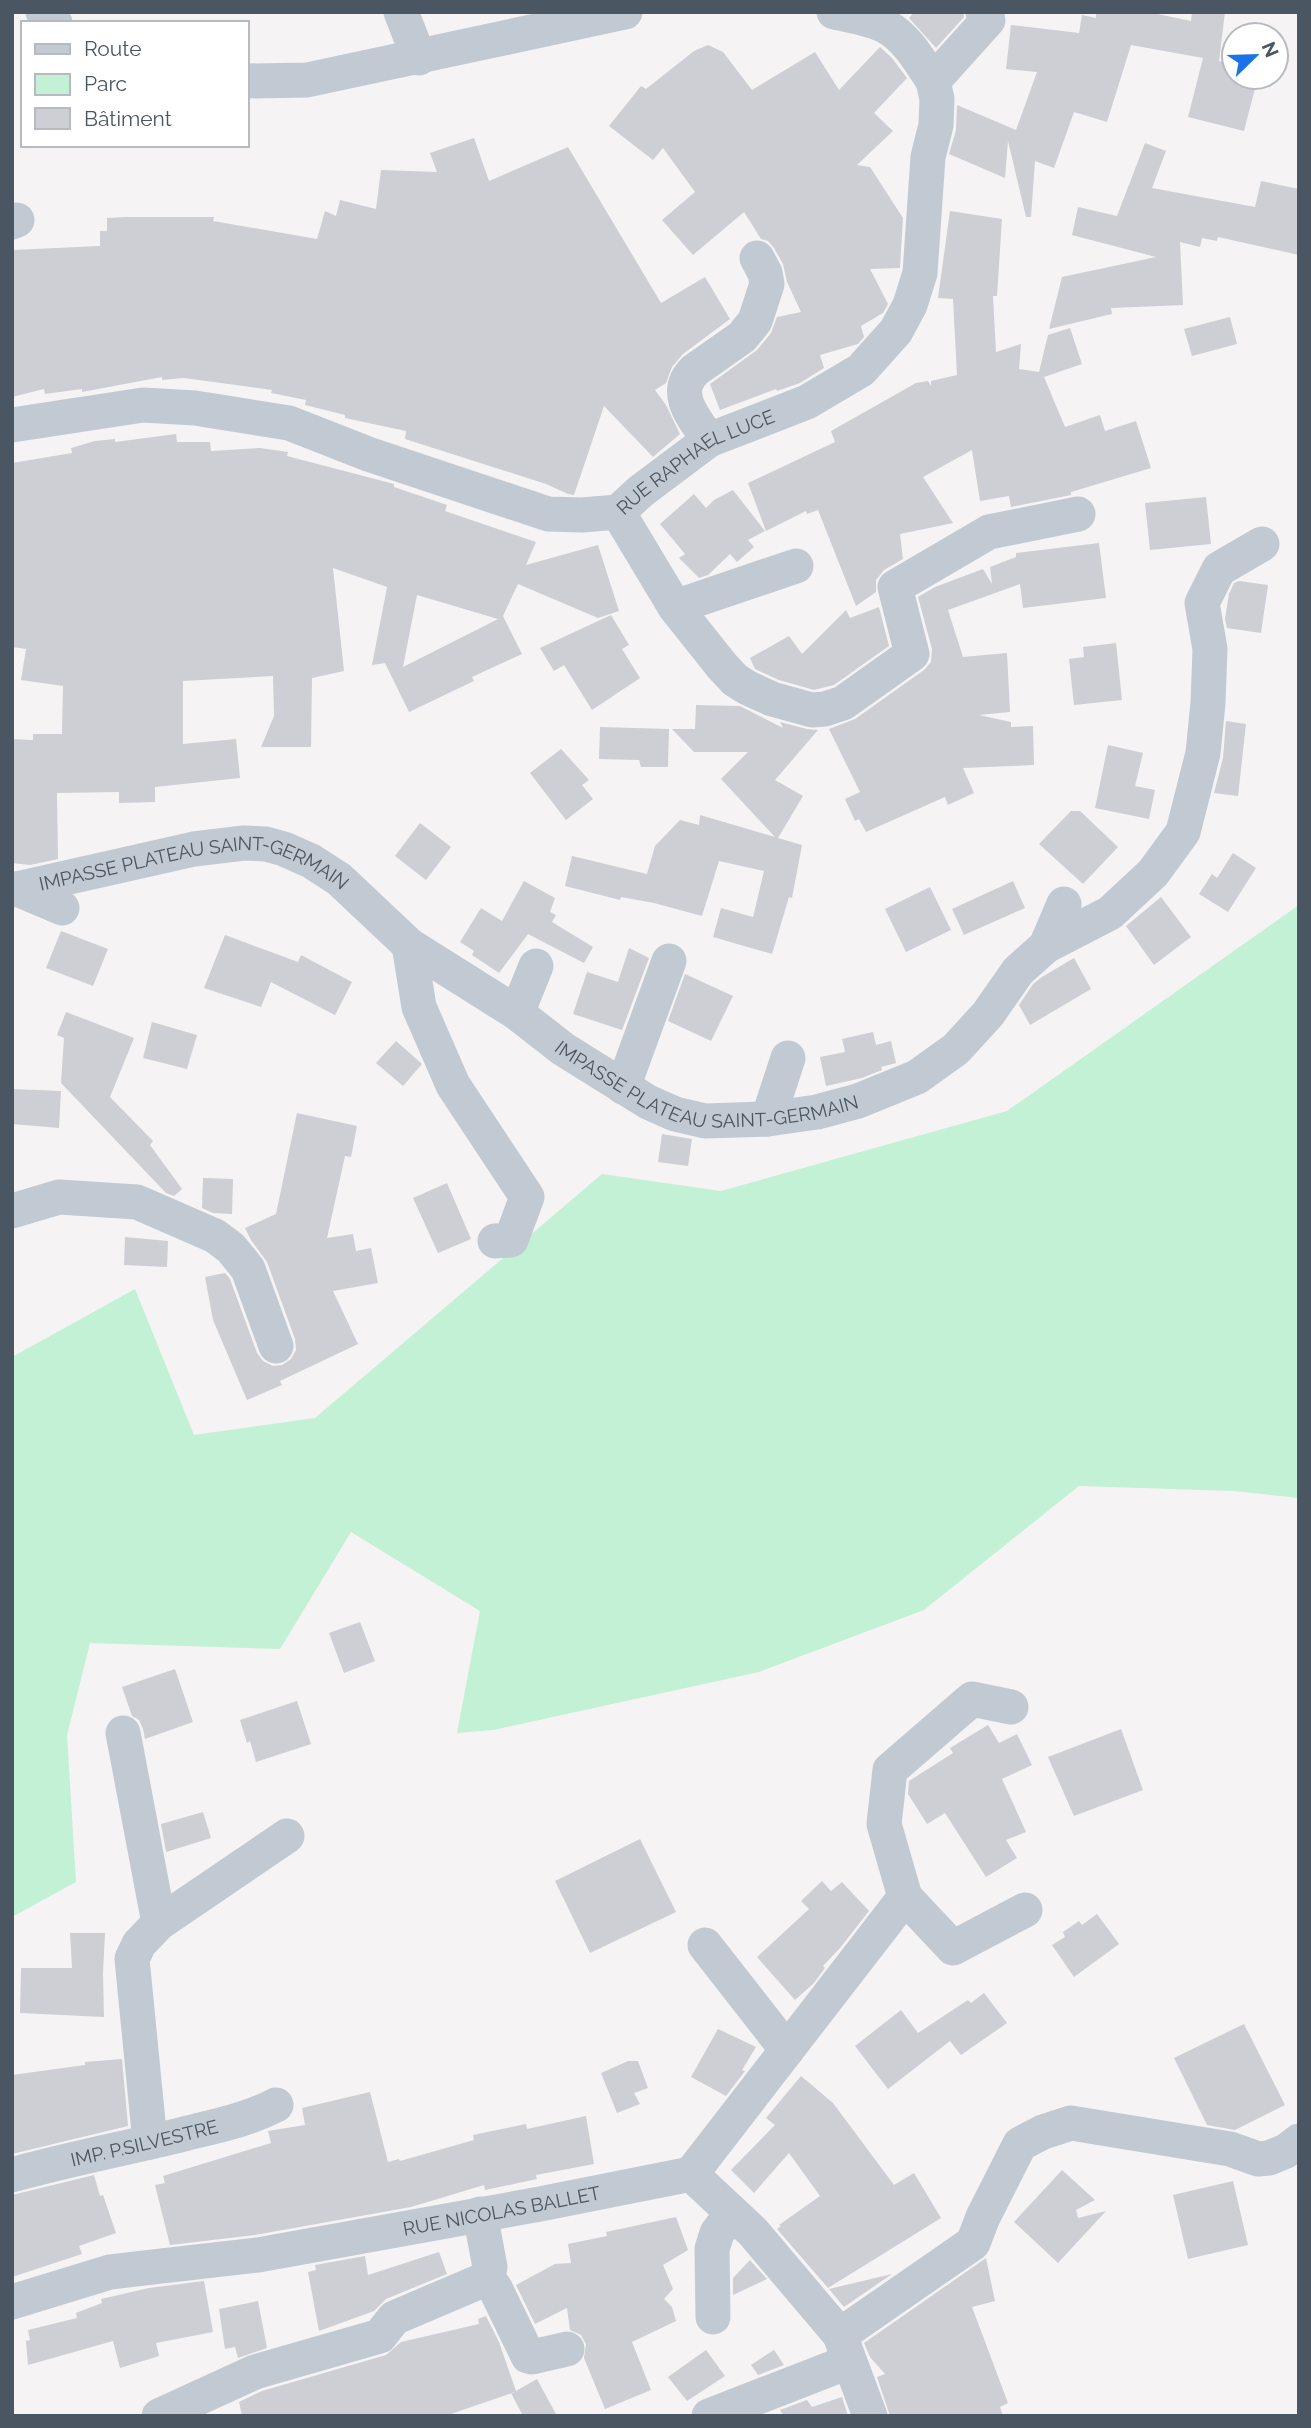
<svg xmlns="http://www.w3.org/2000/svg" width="1311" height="2428" viewBox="0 0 1311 2428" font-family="Raleway,sans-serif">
<rect width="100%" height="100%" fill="#f5f3f3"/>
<!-- green -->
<polygon fill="#c3f1d5" points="1299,905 1299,1498 1234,1491 1079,1486 924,1610 759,1672 493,1730 457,1733 480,1611 351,1532 280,1649 90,1643 67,1735 76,1882 12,1917 12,1357 135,1289 194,1435 315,1418 602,1174 721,1191 1007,1111"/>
<!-- building -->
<g fill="#cdcfd5" fill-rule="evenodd">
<polygon points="914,12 963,12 964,17 936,48 909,18"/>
<polygon points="1096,12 1148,12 1191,21 1192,12 1225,12 1219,61 1215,60 1234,65 1234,77 1258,77 1244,131 1188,117 1203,58 1131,45 1107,122 1074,112 1054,168 1035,161 1031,217 1026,217 1008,141 1005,178 949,154 956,130 957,105 1016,130 1037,72 1006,69 1011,25 1079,33 1082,15 1096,18"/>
<polygon points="708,45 723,52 752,90 815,52 839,90 880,47 892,58 907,78 874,113 893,131 857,165 870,167 903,218 900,268 870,269 888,304 883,313 861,326 864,337 858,344 820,355 824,368 800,383 777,391 776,389 720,410 710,384 757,350 771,333 777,317 801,312 787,282 783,264 774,248 768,241 761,239 744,212 693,255 662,220 695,192 663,148 653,160 609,126 641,86 646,89 694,51"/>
<polygon points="474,138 489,181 568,147 661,303 705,277 730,319 683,354 672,367 666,383 655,390 666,405 680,434 653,457 604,406 574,495 568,494 546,484 405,439 406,431 345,418 345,415 305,405 306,400 271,393 272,390 184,378 162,380 162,377 82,392 82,389 45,394 44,389 12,397 12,250 100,246 100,231 107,231 107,218 126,217 214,217 213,221 317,239 325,211 336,216 340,200 376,209 381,170 437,172 430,153"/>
<polygon points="1145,143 1166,151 1152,188 1255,207 1261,181 1299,189 1299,255 1218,237 1217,241 1202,238 1200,247 1180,242 1183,305 1111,308 1112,314 1049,329 1062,277 1156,257 1072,235 1078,207 1117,216"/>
<polygon points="950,211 1002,219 997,296 993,296 996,352 1021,344 1019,369 1039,372 1048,335 1070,328 1082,364 1044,377 1065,427 1100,415 1105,431 1136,421 1151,468 1071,492 1071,495 1011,507 1009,496 980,501 972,450 923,477 953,523 900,534 903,559 884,570 876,580 876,592 856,606 818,510 807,514 806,511 766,531 748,483 835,442 831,431 916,383 928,381 931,386 931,381 957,375 953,299 938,298"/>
<polygon points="1230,317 1237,344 1192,356 1184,329"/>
<path d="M176,434L177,442H210L211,451L260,448L288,452L287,456L394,484V487L447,505L445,511L536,542L526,565L598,545L619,611L598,618L518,584L503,616L522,654L472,677L474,681L409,712L385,663L372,665L387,587L333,568L344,671L312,678L311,747H261L274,716L273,676L183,681V744L236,739L240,778L155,787V802L119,803V792L57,793L58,859L30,865L12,863V739L33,740V734H62L63,686L21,680L26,649L12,647V463L72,453L71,448L95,441L115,439V442ZM417,595L498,619L403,667Z"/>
<polygon points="733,490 765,531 748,540 754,547 737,562 730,554 708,575 699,578 679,558 685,554 660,524 694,494 706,508 714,500"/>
<polygon points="1206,497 1211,544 1150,550 1145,503"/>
<polygon points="1099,543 1106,598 1023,608 1020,584 948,610 963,657 1007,653 1010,712 979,715 1011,722 1011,727 1033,726 1034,765 963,768 974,793 948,805 945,797 866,832 859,819 855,821 845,799 860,792 829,729 855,719 924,670 931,662 932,649 918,597 935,587 983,569 992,584 990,567 1016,557 1016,553"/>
<polygon points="1239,581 1268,585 1261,633 1227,628 1225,619 1229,594 1234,583"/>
<polygon points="879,607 889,646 834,685 814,690 779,680 755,669 750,658 789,636 802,654 846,610 850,618"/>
<polygon points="611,615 629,645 622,649 640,678 592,710 564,665 554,671 540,648"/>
<polygon points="1116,643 1122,700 1074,705 1069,659 1084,657 1083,647"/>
<polygon points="696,705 740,706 783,728 780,722 807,729 818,730 775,780 803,796 778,838 802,845 792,898 789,897 772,954 713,937 721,908 753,917 764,871 719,861 702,916 654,903 621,897 620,900 565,886 572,856 647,874 655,846 680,820 699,825 700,815 775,837 721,779 748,752 694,752 672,729 695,729"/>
<polygon points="1226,721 1246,724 1238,796 1214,793 1223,758"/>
<polygon points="600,727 669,729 668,767 641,767 639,760 599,759"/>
<polygon points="1108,745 1143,753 1135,786 1155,790 1149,819 1095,808"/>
<polygon points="561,749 589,780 582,785 593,799 566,820 530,773"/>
<polygon points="1071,811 1080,811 1118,847 1083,884 1039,844"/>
<polygon points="420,823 451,847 426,880 395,856"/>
<polygon points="1233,853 1256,868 1228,912 1199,894 1212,874 1217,878"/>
<polygon points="524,881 555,898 550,912 556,915 552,922 593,947 584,963 528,934 499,973 472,955 474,951 460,942 481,908 502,921"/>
<polygon points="1013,881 1025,908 964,935 952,909"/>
<polygon points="930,887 951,930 906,952 885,909"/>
<polygon points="1161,897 1191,937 1154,965 1126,926"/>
<polygon points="61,931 108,949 93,986 46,968"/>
<polygon points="225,935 298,962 301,955 352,982 335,1015 271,982 261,1007 204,988"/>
<polygon points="629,948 649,958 622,1030 573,1014 587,972 618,982"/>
<polygon points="1074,958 1091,989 1030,1025 1019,1005 1033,984 1042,977"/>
<polygon points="685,974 733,996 711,1041 668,1021"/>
<polygon points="66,1012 134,1038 110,1097 153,1141 150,1145 182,1189 174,1196 166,1193 61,1083 64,1038 57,1035"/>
<polygon points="152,1022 197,1035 187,1069 143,1058"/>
<polygon points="873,1032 876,1045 891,1041 896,1063 881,1067 882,1070 862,1078 826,1086 820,1057 845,1052 842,1039"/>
<polygon points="396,1041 422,1064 403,1086 376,1063"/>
<polygon points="12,1089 61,1091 59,1128 12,1124"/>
<polygon points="297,1113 357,1126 351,1157 345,1156 327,1238 353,1234 356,1251 371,1248 378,1283 333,1291 358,1344 280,1381 282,1385 247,1400 213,1320 205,1277 225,1273 230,1279 257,1353 263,1361 273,1366 282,1365 291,1359 296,1350 295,1339 267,1262 251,1240 245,1228 276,1214"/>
<polygon points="662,1134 692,1139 688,1166 658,1162"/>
<polygon points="203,1178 233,1179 232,1214 213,1213 202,1208"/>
<polygon points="447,1183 471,1239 438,1253 413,1198"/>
<polygon points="125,1237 168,1241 167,1267 124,1265"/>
<polygon points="360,1622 375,1661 344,1673 329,1633"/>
<polygon points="175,1669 193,1722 145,1739 143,1729 139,1720 132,1716 122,1687"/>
<polygon points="297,1701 311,1744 256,1762 250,1741 247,1743 240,1720"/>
<polygon points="988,1725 999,1743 1017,1734 1032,1765 1002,1779 1026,1832 1006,1840 1017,1858 986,1877 945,1813 927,1824 908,1794 909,1781 953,1753 950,1748"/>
<polygon points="1121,1729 1143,1790 1074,1816 1048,1757"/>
<polygon points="203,1812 211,1838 166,1852 161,1824"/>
<polygon points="640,1839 676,1912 590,1953 555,1881"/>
<polygon points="822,1881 831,1891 842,1882 869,1911 840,1948 823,1966 825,1968 814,1983 795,2000 757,1957 809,1909 801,1901"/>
<polygon points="1097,1914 1119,1944 1074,1977 1052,1945 1065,1937 1063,1932 1079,1921 1082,1925"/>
<polygon points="70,1933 105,1933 103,1973 104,2017 20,2013 21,1968 72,1968"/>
<polygon points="984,1993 1007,2023 961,2055 950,2041 888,2089 855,2046 901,2010 918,2033 968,2000 971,2003"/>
<polygon points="1244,2024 1285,2105 1235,2130 1207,2125 1174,2058"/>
<polygon points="718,2029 756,2047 742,2070 745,2071 726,2096 691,2077"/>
<polygon points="122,2059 128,2126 12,2154 12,2075 85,2065 85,2062"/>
<polygon points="628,2061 638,2061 648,2088 634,2093 640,2104 617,2113 601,2073"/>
<polygon points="801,2076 833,2103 894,2185 914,2173 941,2218 828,2288 777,2229 781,2226 779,2225 820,2196 789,2153 754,2193 731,2170 775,2125 766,2118"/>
<polygon points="370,2092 388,2162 399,2159 400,2161 474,2140 473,2135 526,2124 527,2129 586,2116 594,2164 536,2175 537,2179 485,2190 484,2185 411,2207 255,2235 170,2245 155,2185 165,2183 163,2176 271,2143 268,2131 305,2125 302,2108"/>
<polygon points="1062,2170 1095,2200 1076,2210 1078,2218 1106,2211 1058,2263 1014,2222"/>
<polygon points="94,2175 100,2196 103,2195 116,2233 79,2246 82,2254 12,2277 12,2195"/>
<polygon points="1233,2181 1248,2245 1188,2259 1173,2195"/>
<polygon points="676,2217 688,2250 663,2265 673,2289 664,2299 672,2307 676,2321 632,2342 651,2390 605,2409 584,2358 586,2344 581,2335 570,2330 567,2308 535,2324 516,2285 555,2264 571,2263 568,2244 607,2236 606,2232"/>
<polygon points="439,2252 447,2274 386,2299 374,2311 319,2331 308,2272 316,2270 315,2265 365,2256 368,2275"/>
<polygon points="986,2258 995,2301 972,2307 1008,2403 1000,2407 1003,2416 890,2416 877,2377 885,2374 870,2357 864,2343"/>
<polygon points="750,2260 767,2279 733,2295 733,2278"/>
<polygon points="892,2274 844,2307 829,2289"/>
<polygon points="204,2281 213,2332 156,2343 159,2356 120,2368 113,2341 28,2365 26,2341 30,2340 28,2330 77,2318 76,2313 102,2303 101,2299 149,2288"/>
<polygon points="258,2301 267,2348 238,2358 235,2347 225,2349 219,2309"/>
<polygon points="486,2316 499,2342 516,2391 537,2379 557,2416 523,2416 511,2393 515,2392 445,2416 242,2416 239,2402 262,2391 386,2355 401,2342 479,2324 478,2319"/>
<polygon points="706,2350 725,2376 687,2401 668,2377"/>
<polygon points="774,2350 784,2365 758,2375 751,2365"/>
<polygon points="842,2397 848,2416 784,2416 780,2410 807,2400 812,2407"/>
</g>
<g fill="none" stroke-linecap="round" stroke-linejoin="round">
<!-- minor -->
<g stroke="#c1cad2" stroke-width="35">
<polyline points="43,12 55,23"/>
<polyline points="401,12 419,58"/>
<path d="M834,12C852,16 872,19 887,27C908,39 921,63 933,81"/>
<polyline points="247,81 307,80 625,12"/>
<polyline points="12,222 17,220"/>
<path id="s1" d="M12,425L143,405L195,408L289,423L368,454L548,514L582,515L618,512L641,491L709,440L807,402L861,370L896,331L910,305L920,273L928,157L936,125L937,99L933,81L988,20L983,12"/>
<path d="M709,440C694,418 671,393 695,370L742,337L755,321L767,284L765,273L757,258"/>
<polyline points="618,512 675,607 722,666 735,680 748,688 772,699 812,710 825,709 843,703 912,654 895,587 989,532 1078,514"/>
<polyline points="675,607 796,566"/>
<polyline points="17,889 62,908"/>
<path id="s2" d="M12,890L194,849L244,843L266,844L284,849L311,861L339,879L409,945L517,1013L563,1049L648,1102L675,1114L705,1121L768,1119L817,1112L858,1101L917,1077L956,1049L988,1014L1018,971L1046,946L1110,913L1153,873L1183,832L1203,753L1208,703L1210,649L1202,603L1219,569L1262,544"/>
<polyline points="409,945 419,1007 453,1085 527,1197 511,1240 495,1241"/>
<polyline points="1046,946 1064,904"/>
<polyline points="517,1013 536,966"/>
<polyline points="623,1087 669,961"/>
<polyline points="768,1119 788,1058"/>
<polyline points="12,1211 59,1197 137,1202 215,1236 231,1248 248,1269 276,1346"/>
<polyline points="1011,1707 972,1699 890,1770 884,1824 905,1897 953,1948 1025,1910"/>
<polyline points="123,1733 159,1923 139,1944 132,1959 150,2142"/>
<polyline points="159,1923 287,1836"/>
<polyline points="705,1945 787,2050"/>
<polyline points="691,2174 905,1897"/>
<path id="s3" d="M12,2175C69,2159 127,2148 184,2134C216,2126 247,2120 276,2105"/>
<polyline points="480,2282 490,2282 495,2288 528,2356 532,2357 567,2349"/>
<path id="s4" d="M12,2302L110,2272L258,2255L540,2204L691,2174L753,2232L840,2335L870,2416"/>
<polyline points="713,2317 712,2249 717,2233 732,2213"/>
<polyline points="840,2335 973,2243 983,2217 1020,2144 1043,2132 1071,2123 1230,2149 1258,2159 1269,2158 1286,2151 1299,2141"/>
<polyline points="159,2416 255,2372 380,2336 394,2318 488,2278 490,2267 480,2214"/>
<polyline points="709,2416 848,2362"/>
</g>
</g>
<g text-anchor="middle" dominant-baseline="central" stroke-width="5" stroke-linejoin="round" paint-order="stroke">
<!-- street labels -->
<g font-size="19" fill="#4a5661" stroke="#fff">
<text stroke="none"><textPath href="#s1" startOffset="718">RUE RAPHAEL LUCE</textPath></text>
<text stroke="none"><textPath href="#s2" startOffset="189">IMPASSE PLATEAU SAINT-GERMAIN</textPath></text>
<text stroke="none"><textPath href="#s2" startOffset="777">IMPASSE PLATEAU SAINT-GERMAIN</textPath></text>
<text stroke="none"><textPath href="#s3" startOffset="136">IMP. P.SILVESTRE</textPath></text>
<text stroke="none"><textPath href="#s4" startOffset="499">RUE NICOLAS BALLET</textPath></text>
</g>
</g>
<!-- border -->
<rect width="1311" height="2428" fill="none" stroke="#4a5661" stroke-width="28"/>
<!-- legend -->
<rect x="21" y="21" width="228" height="126" fill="#ffffff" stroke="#b7bbc0" stroke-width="2"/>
<rect x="35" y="44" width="35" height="10" fill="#c1cad2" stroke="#b7bbc0" stroke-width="2"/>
<text x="84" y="56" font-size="21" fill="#4a5661">Route</text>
<rect x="35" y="74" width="35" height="21" fill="#c3f1d5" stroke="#b7bbc0" stroke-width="2"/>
<text x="84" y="91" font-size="21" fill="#4a5661">Parc</text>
<rect x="35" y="108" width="35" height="21" fill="#cdcfd5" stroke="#b7bbc0" stroke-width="2"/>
<text x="84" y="126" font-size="21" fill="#4a5661">Bâtiment</text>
<!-- north arrow -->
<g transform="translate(1255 56) rotate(67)"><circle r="33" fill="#ffffff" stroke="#b7bbc0" stroke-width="2"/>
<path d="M0-5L12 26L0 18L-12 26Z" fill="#1a73e8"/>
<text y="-10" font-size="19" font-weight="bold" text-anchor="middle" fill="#4a5661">N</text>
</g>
</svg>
